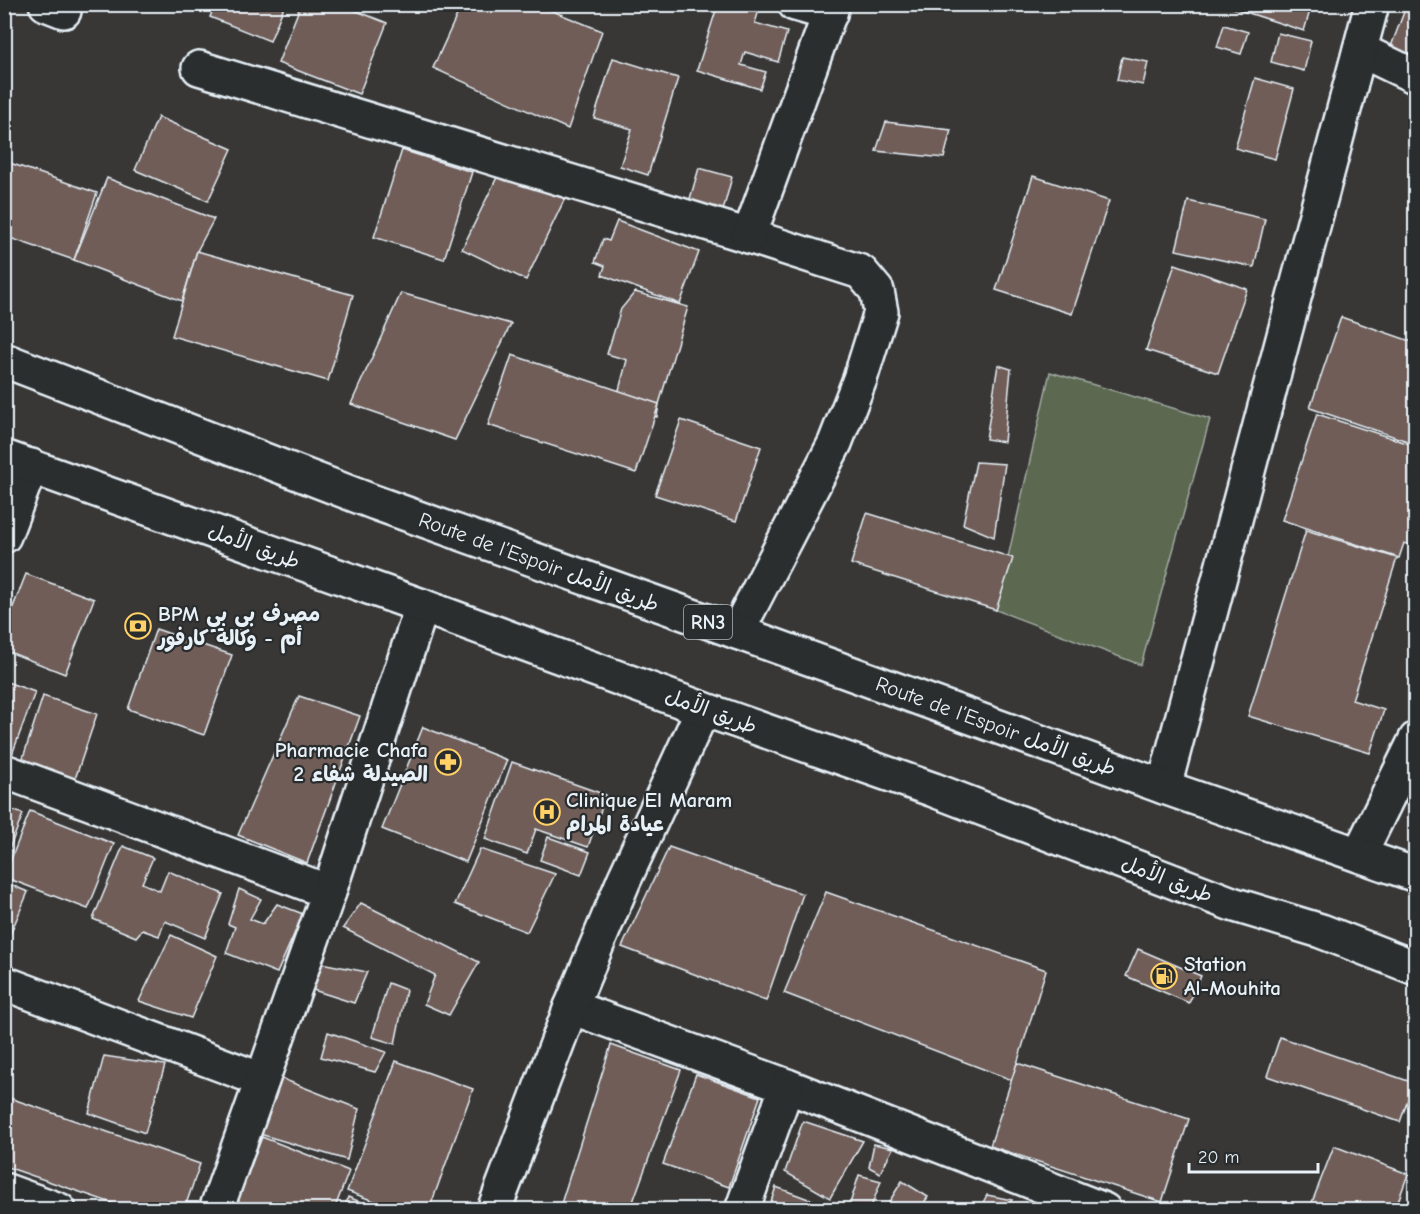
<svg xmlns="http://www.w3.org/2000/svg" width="1420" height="1214" viewBox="0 0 1420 1214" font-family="'Comic Neue','Playpen Sans Arabic',sans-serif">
<rect width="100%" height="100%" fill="#383736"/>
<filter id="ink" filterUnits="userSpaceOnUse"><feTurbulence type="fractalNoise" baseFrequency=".0167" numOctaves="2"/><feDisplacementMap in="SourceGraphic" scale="12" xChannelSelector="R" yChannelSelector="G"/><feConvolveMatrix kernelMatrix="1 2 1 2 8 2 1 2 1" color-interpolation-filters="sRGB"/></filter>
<g filter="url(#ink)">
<!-- green -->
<polygon fill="#5b6850" stroke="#a2aca4" stroke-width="1.5" points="1050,372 1210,419 1141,665 996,610"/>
<!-- building -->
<g fill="#6f5d58" stroke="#e8f1f8" stroke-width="1.5">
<polygon points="215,4 285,4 270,41 210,17"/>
<polygon points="301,4 339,4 387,23 359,94 278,63"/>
<polygon points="462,4 535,4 602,31 568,129 433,68"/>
<polygon points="718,4 761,4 755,23 787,32 778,62 745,52 741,65 766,72 760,89 697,70"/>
<polygon points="1089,4 1112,4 1110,9"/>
<polygon points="1221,4 1312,4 1304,31"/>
<polygon points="1407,4 1416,4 1416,67 1387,57"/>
<polygon points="1224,25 1248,32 1241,54 1217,47"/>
<polygon points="1278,33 1311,41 1304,71 1271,62"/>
<polygon points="1122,57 1148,62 1143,85 1117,80"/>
<polygon points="613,58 678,78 648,175 620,166 632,129 594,118"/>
<polygon points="1255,78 1294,89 1275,159 1235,148"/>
<polygon points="158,117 232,149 208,201 135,170"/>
<polygon points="886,122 951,130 944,158 876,151"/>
<polygon points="402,150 472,172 444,259 374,237"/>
<polygon points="4,161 97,193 74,260 4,236"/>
<polygon points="503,165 566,196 526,280 462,249"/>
<polygon points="699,168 732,177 721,218 687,209"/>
<polygon points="1033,176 1109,201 1072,314 996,290"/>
<polygon points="107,178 214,219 197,251 182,301 74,260"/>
<polygon points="1188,201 1265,219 1254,267 1176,250"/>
<polygon points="617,221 699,252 680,304 602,275 605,266 595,262 603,239 609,241"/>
<polygon points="197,251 353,295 328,381 172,336"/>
<polygon points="1175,264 1247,289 1218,373 1146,350"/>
<polygon points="635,292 688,307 659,404 657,417 615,405 627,360 607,354 621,309"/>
<polygon points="401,293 511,324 455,440 351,404"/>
<polygon points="1341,317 1416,343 1416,444 1310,408"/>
<polygon points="512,355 659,404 636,473 488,425"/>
<polygon points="998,365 1011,369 1004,442 986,439"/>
<polygon points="1317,414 1416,446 1416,547 1404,543 1399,558 1282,520"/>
<polygon points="681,420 761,447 736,521 655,495"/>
<polygon points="976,462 1005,464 994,537 963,524"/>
<polygon points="867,513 1013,558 996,610 851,564"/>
<polygon points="1306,530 1397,558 1352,700 1384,710 1370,753 1248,716"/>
<polygon points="26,574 94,599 65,674 4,650 4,630"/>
<polygon points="156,629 232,655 204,735 128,709"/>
<polygon points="4,681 35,692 10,760 4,759"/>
<polygon points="43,696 97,714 74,782 21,764"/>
<polygon points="299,696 360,716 307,863 238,835"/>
<polygon points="423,727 507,760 466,862 382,829"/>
<polygon points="512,762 606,795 588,847 536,829 527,854 485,839"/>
<polygon points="4,807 23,814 4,862"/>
<polygon points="30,811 114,844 88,909 4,877"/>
<polygon points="548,837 590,852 581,875 540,860"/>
<polygon points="123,846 153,858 142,883 160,891 168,871 223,894 205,938 165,921 159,936 142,930 136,937 93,919"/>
<polygon points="669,847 803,894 766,1001 622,947"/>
<polygon points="480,849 555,874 527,932 455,904"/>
<polygon points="4,882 28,892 4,949"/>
<polygon points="239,889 261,899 250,919 263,924 277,904 303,914 277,973 226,953 235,927 228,924"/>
<polygon points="826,892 1046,970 1012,1080 784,993"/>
<polygon points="361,903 479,962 449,1015 424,1004 435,975 343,928"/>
<polygon points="171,935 217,956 191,1018 139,1001"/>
<polygon points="1138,949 1201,976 1189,1003 1126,976"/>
<polygon points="316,962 367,972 354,1003 307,988"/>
<polygon points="388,983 406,990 395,1044 372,1037"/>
<polygon points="328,1032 386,1052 375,1072 321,1057"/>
<polygon points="1280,1037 1414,1083 1400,1122 1267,1076"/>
<polygon points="611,1045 681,1070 630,1210 559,1210"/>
<polygon points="104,1056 165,1065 145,1133 89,1113"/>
<polygon points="396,1061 473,1089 429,1210 398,1210 347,1191"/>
<polygon points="1017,1063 1189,1119 1162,1202 990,1146"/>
<polygon points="270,1074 359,1109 347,1160 253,1132"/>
<polygon points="696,1074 760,1097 729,1187 663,1164"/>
<polygon points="4,1096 200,1164 184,1210 132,1210 4,1166"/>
<polygon points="803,1121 863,1141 830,1198 785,1172"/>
<polygon points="262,1137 349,1171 334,1210 234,1210"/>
<polygon points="874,1144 893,1148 880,1173 869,1167"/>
<polygon points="1334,1146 1408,1174 1395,1210 1309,1210"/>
<polygon points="859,1175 881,1181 870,1210 848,1210"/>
<polygon points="902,1181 928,1197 919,1210 906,1210 889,1202"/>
<polygon points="776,1187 838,1210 768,1210"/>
<polygon points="987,1195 1012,1200 1005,1210 979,1210"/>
<polygon points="348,1197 366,1204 365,1210 344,1210"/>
</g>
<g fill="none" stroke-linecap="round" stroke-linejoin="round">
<!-- minor casing -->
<g stroke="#e8f1f8" stroke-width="38">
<g id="minor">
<polyline points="46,4 64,11"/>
<polyline points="795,4 830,14"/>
<polyline points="1360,50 1416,77"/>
<polyline points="199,68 749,236 861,272 877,291 881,312 860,379 835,443 737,632"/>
<polyline points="749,236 833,4"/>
<polyline points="4,536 31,466"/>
<polyline points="4,771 329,892"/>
<polyline points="1164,787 1372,4"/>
<polyline points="1359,855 1416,739"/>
<polyline points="4,983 262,1080"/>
<polyline points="571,1007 787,1086 1104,1210"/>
<polyline points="4,1190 59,1210"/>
<polyline points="216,1210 329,892 422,606"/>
<polyline points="494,1210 571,1007 624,880 703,709"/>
<polyline points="742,1210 787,1086"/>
</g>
</g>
<!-- highway casing -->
<g stroke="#e8f1f8" stroke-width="38">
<g id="highway">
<polyline points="4,360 376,503 737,632 1164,787 1416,875"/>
<polyline points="4,457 422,606 703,709 934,790 1232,904 1321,931 1416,968"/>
</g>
</g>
<!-- minor -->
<use href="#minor" stroke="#2a2d2e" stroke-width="33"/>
<!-- highway -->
<use href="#highway" stroke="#2a2d2e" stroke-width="33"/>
</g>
</g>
<!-- icons -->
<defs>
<g id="bank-ring" transform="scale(1.35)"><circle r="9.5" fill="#2a2d2e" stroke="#ffd166" stroke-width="1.5"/><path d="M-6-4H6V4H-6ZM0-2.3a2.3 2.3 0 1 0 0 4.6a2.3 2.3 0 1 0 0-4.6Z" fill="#ffd166"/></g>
<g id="pharmacy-ring" transform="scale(1.35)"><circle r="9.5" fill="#2a2d2e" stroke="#ffd166" stroke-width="1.5"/><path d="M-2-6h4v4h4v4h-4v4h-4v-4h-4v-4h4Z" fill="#ffd166"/></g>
<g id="hospital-ring" transform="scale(1.35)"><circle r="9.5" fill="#2a2d2e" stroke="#ffd166" stroke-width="1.5"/><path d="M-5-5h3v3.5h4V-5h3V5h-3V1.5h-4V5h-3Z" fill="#ffd166"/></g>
<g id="fuel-ring" transform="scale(1.35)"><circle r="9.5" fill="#2a2d2e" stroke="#ffd166" stroke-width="1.5"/><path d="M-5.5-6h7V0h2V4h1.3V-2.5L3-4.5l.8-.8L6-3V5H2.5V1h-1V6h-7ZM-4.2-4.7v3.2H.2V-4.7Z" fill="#ffd166"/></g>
</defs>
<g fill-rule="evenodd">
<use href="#bank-ring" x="138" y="626"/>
<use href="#pharmacy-ring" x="448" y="762"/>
<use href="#hospital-ring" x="547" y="812"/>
<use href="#fuel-ring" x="1164" y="976"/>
</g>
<g text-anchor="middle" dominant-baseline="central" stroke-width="4.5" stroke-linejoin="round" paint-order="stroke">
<!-- shield labels -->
<rect fill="#2a2d2e" stroke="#afb6bb" stroke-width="1.5" x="684" y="605" width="48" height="34" rx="4.5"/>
<g font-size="20" font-weight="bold" fill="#e8f1f8">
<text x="708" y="622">RN3</text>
</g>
<!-- street labels -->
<g font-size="21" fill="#e8f1f8" stroke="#2a2d2e">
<text transform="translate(254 546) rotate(20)">طريق الأمل</text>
<text transform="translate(539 562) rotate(20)">Route de l’Espoir طريق الأمل</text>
<text transform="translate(711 711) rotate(20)">طريق الأمل</text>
<text transform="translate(996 726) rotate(20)">Route de l’Espoir طريق الأمل</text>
<text transform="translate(1167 879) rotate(21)">طريق الأمل</text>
</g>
<!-- poi labels -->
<g font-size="21" font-weight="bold" fill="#e8f1f8" stroke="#2a2d2e" text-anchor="start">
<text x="158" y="614">BPM مصرف بي بي<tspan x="158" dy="24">أم - وكالة كارفور</tspan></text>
<text x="428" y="750" text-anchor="end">Pharmacie Chafa<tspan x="428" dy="24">2 الصيدلة شفاء</tspan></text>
<text x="566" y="800">Clinique El Maram<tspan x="566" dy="24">عيادة المرام</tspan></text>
<text x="1184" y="964">Station<tspan x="1184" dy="24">Al-Mouhita</tspan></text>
</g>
</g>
<!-- margin -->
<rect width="1420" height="1214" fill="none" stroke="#2a2d2e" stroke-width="24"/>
<rect x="12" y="12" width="1396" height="1190" fill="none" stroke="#e8f1f8" stroke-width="2" filter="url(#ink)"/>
<!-- scale -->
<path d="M1189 1163v9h129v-9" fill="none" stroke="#e8f1f8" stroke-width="3"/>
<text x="1198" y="1163" font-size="18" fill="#e8f1f8" stroke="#2a2d2e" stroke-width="4.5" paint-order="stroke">20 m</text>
</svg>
